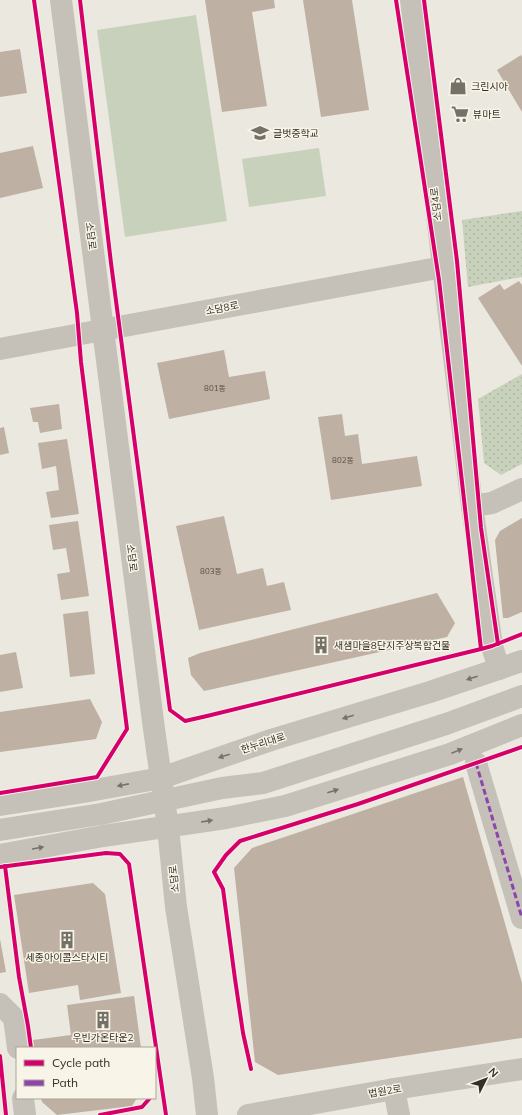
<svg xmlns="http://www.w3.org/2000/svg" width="522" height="1115" viewBox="0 0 522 1115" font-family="Mulish,'Noto Sans KR',sans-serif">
<defs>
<pattern id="park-dots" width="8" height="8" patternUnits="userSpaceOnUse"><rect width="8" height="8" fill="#c8d1bb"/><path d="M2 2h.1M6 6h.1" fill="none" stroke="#acb4a1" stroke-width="1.8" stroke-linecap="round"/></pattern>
</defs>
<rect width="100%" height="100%" fill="#ebe8e0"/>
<!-- grass -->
<g fill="#c8d1bb">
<polygon points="196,15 227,221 125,237 97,30"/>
<polygon points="319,148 326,196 249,207 242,159"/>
</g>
<!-- park -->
<g fill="url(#park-dots)">
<polygon points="522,211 522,278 521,277 468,287 462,220"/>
<polygon points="522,374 522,464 501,475 484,463 478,399"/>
</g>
<!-- building -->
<g fill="#beb0a2">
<polygon points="205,0 274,0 275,8 252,12 267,106 222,112"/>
<polygon points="303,0 352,0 369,110 321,117"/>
<polygon points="20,49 27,93 0,97 0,52"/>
<polygon points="521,55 522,57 522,112 497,70"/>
<polygon points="33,146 43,188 0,198 0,153"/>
<polygon points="519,281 522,285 522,366 478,298 500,284 504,290"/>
<polygon points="224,350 229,377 265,371 270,399 169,419 157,363"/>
<polygon points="59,404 62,429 40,433 38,422 33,422 30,408"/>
<polygon points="342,414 345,436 358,434 362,464 417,456 422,486 331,500 318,417"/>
<polygon points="4,427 9,453 0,455 0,428"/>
<polygon points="67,439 79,514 51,518 46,492 59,490 56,466 42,469 38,443"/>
<polygon points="224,516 237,574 263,568 267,586 284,582 291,610 199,630 176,526"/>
<polygon points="522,518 522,612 508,618 503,618 495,540 500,531"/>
<polygon points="78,521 89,596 61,600 57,574 70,572 66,548 53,550 49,525"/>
<polygon points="437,593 455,623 447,637 204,691 191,675 188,658 200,653"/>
<polygon points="88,611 95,674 70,677 63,614"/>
<polygon points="16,652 23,688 0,692 0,655"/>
<polygon points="90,699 102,722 96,739 0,752 0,712"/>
<polygon points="463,777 522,983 522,1038 278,1075 255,1062 234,868 252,848"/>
<polygon points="93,883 105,894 121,993 80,1000 78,985 29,993 14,895"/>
<polygon points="0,939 6,972 0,973"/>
<polygon points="134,996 141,1048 34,1048 33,1040 71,1035 67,1005"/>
<polygon points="41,1098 137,1098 132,1106 57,1115 42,1102"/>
</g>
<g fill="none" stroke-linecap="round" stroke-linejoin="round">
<!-- minor -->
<g stroke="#c5c1b9" stroke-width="22">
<polyline points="61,0 154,729 168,827 176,907 203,1078 207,1115"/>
<polyline points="411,0 472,506 492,646 499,669"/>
<polyline points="0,349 443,267"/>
<polyline points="472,506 492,503 522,489"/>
<polyline points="476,763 522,918"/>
<polyline points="0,805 84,792 161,778 271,740 430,692 522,661"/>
<polyline points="0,830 101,814 222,788 263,783 446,724 522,696"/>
<polyline points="0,855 103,836 226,818 285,806 450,754 522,725"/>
<polyline points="0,1004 14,1018 18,1048"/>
<polyline points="394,1089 399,1115"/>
<polyline points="23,1098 25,1115"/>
<polyline points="248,1115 394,1089 522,1069"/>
</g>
<!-- quiet -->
<polyline stroke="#8e44ad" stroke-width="3" stroke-dasharray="6 3" stroke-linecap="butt" points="476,763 522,918"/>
<!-- cycleway casing -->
<g stroke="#f8f4e7" stroke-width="6">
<g id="cycleway">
<polyline points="80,0 111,263 170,710 185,721 207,716 481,649 492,646 522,634"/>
<polyline points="396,0 439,280 481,649"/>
<polyline points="424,0 457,261 481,528 498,644"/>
<polyline points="0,793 97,777 127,729 81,362 77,313 34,0"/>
<polyline points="5,866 19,977 28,1026 31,1048"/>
<polyline points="0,867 106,853 120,854 129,864 166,1115"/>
<polyline points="0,1056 6,1115"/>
<polyline points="251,1069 243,1033 235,979 223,889 214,872 226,855 240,841 358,804 522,747"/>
<polyline points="100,1115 142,1107 150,1098"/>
</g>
</g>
<!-- cycleway -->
<use href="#cycleway" stroke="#d6006c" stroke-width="4"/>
</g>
<!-- one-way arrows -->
<defs><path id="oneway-solid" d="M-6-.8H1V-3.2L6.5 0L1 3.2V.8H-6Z"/></defs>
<g fill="#767169">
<use href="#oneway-solid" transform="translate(472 678) rotate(162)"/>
<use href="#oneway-solid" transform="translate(348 717) rotate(163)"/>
<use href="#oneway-solid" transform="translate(457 751) rotate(-22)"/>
<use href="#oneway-solid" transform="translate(224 756) rotate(162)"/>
<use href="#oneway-solid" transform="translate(123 785) rotate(169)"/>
<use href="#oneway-solid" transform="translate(333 791) rotate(-17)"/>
<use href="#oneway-solid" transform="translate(207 821) rotate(-9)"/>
<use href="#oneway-solid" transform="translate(38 848) rotate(-10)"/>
</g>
<!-- icons -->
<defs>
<g id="shop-bare" transform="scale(1.38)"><path d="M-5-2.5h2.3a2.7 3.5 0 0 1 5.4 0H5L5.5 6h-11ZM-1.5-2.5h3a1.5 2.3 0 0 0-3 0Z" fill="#757068" stroke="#f8f4e7" stroke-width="2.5" paint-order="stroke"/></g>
<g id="supermarket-bare" transform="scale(1.38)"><path d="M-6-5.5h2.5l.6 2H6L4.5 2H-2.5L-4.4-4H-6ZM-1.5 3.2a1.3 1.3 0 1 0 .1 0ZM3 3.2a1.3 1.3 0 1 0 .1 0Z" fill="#757068" stroke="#f8f4e7" stroke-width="2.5" paint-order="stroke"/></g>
<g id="school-bare" transform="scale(1.38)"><path d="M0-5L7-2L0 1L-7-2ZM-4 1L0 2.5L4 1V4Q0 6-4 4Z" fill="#757068" stroke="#f8f4e7" stroke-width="2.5" paint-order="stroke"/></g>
<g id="building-bare" transform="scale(1.38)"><path d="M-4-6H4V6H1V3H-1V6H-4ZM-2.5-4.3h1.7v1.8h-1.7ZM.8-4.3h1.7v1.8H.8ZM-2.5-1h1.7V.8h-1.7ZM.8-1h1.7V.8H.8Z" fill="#757068" stroke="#f8f4e7" stroke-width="2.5" paint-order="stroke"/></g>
</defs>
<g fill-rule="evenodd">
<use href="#shop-bare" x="458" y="86"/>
<use href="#supermarket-bare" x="460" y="114"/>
<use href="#school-bare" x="260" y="133"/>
<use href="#building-bare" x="321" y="645"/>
<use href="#building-bare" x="67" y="940"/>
<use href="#building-bare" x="103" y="1020"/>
</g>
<g text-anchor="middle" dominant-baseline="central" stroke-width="3" stroke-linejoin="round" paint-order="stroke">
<!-- number labels -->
<g font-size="8" fill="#574f46">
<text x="215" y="388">801동</text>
<text x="343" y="460">802동</text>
<text x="211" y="571">803동</text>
</g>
<!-- poi labels -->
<g font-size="10" fill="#352f28" stroke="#f8f4e7" text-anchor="start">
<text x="471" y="86">크린시아</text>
<text x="473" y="114">뷰마트</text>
<text x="273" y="133">글벗중학교</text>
<text x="334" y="645">새샘마을8단지주상복합건물</text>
<text x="67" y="957" text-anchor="middle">세종아이콤스타시티</text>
<text x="103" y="1037" text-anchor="middle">우빈가온타운2</text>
</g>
<!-- street labels -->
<g font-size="10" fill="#352f28" stroke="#f8f4e7">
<text transform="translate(436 204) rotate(-97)">소담4로</text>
<text transform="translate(91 236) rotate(83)">소담로</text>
<text transform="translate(222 308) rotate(-11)">소담8로</text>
<text transform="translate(132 558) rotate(83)">소담로</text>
<text transform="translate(263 743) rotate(-18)">한누리대로</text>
<text transform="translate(174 879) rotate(-96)">소담로</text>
<text transform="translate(385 1091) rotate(-10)">법원2로</text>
</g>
</g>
<!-- legend -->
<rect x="16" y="1047" width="140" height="52" fill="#f8f4e7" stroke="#aaa59b"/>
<rect x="24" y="1060" width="20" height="6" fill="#d6006c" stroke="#aaa59b"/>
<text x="52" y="1067" font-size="12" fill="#352f28">Cycle path</text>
<rect x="24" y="1080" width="20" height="6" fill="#8e44ad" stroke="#aaa59b"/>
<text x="52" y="1087" font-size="12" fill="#352f28">Path</text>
<!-- north arrow -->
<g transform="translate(486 1079) rotate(48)" stroke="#f8f4e7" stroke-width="3" paint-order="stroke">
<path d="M0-3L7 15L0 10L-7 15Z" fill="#352f28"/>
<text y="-6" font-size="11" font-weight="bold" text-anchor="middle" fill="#352f28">N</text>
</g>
</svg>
